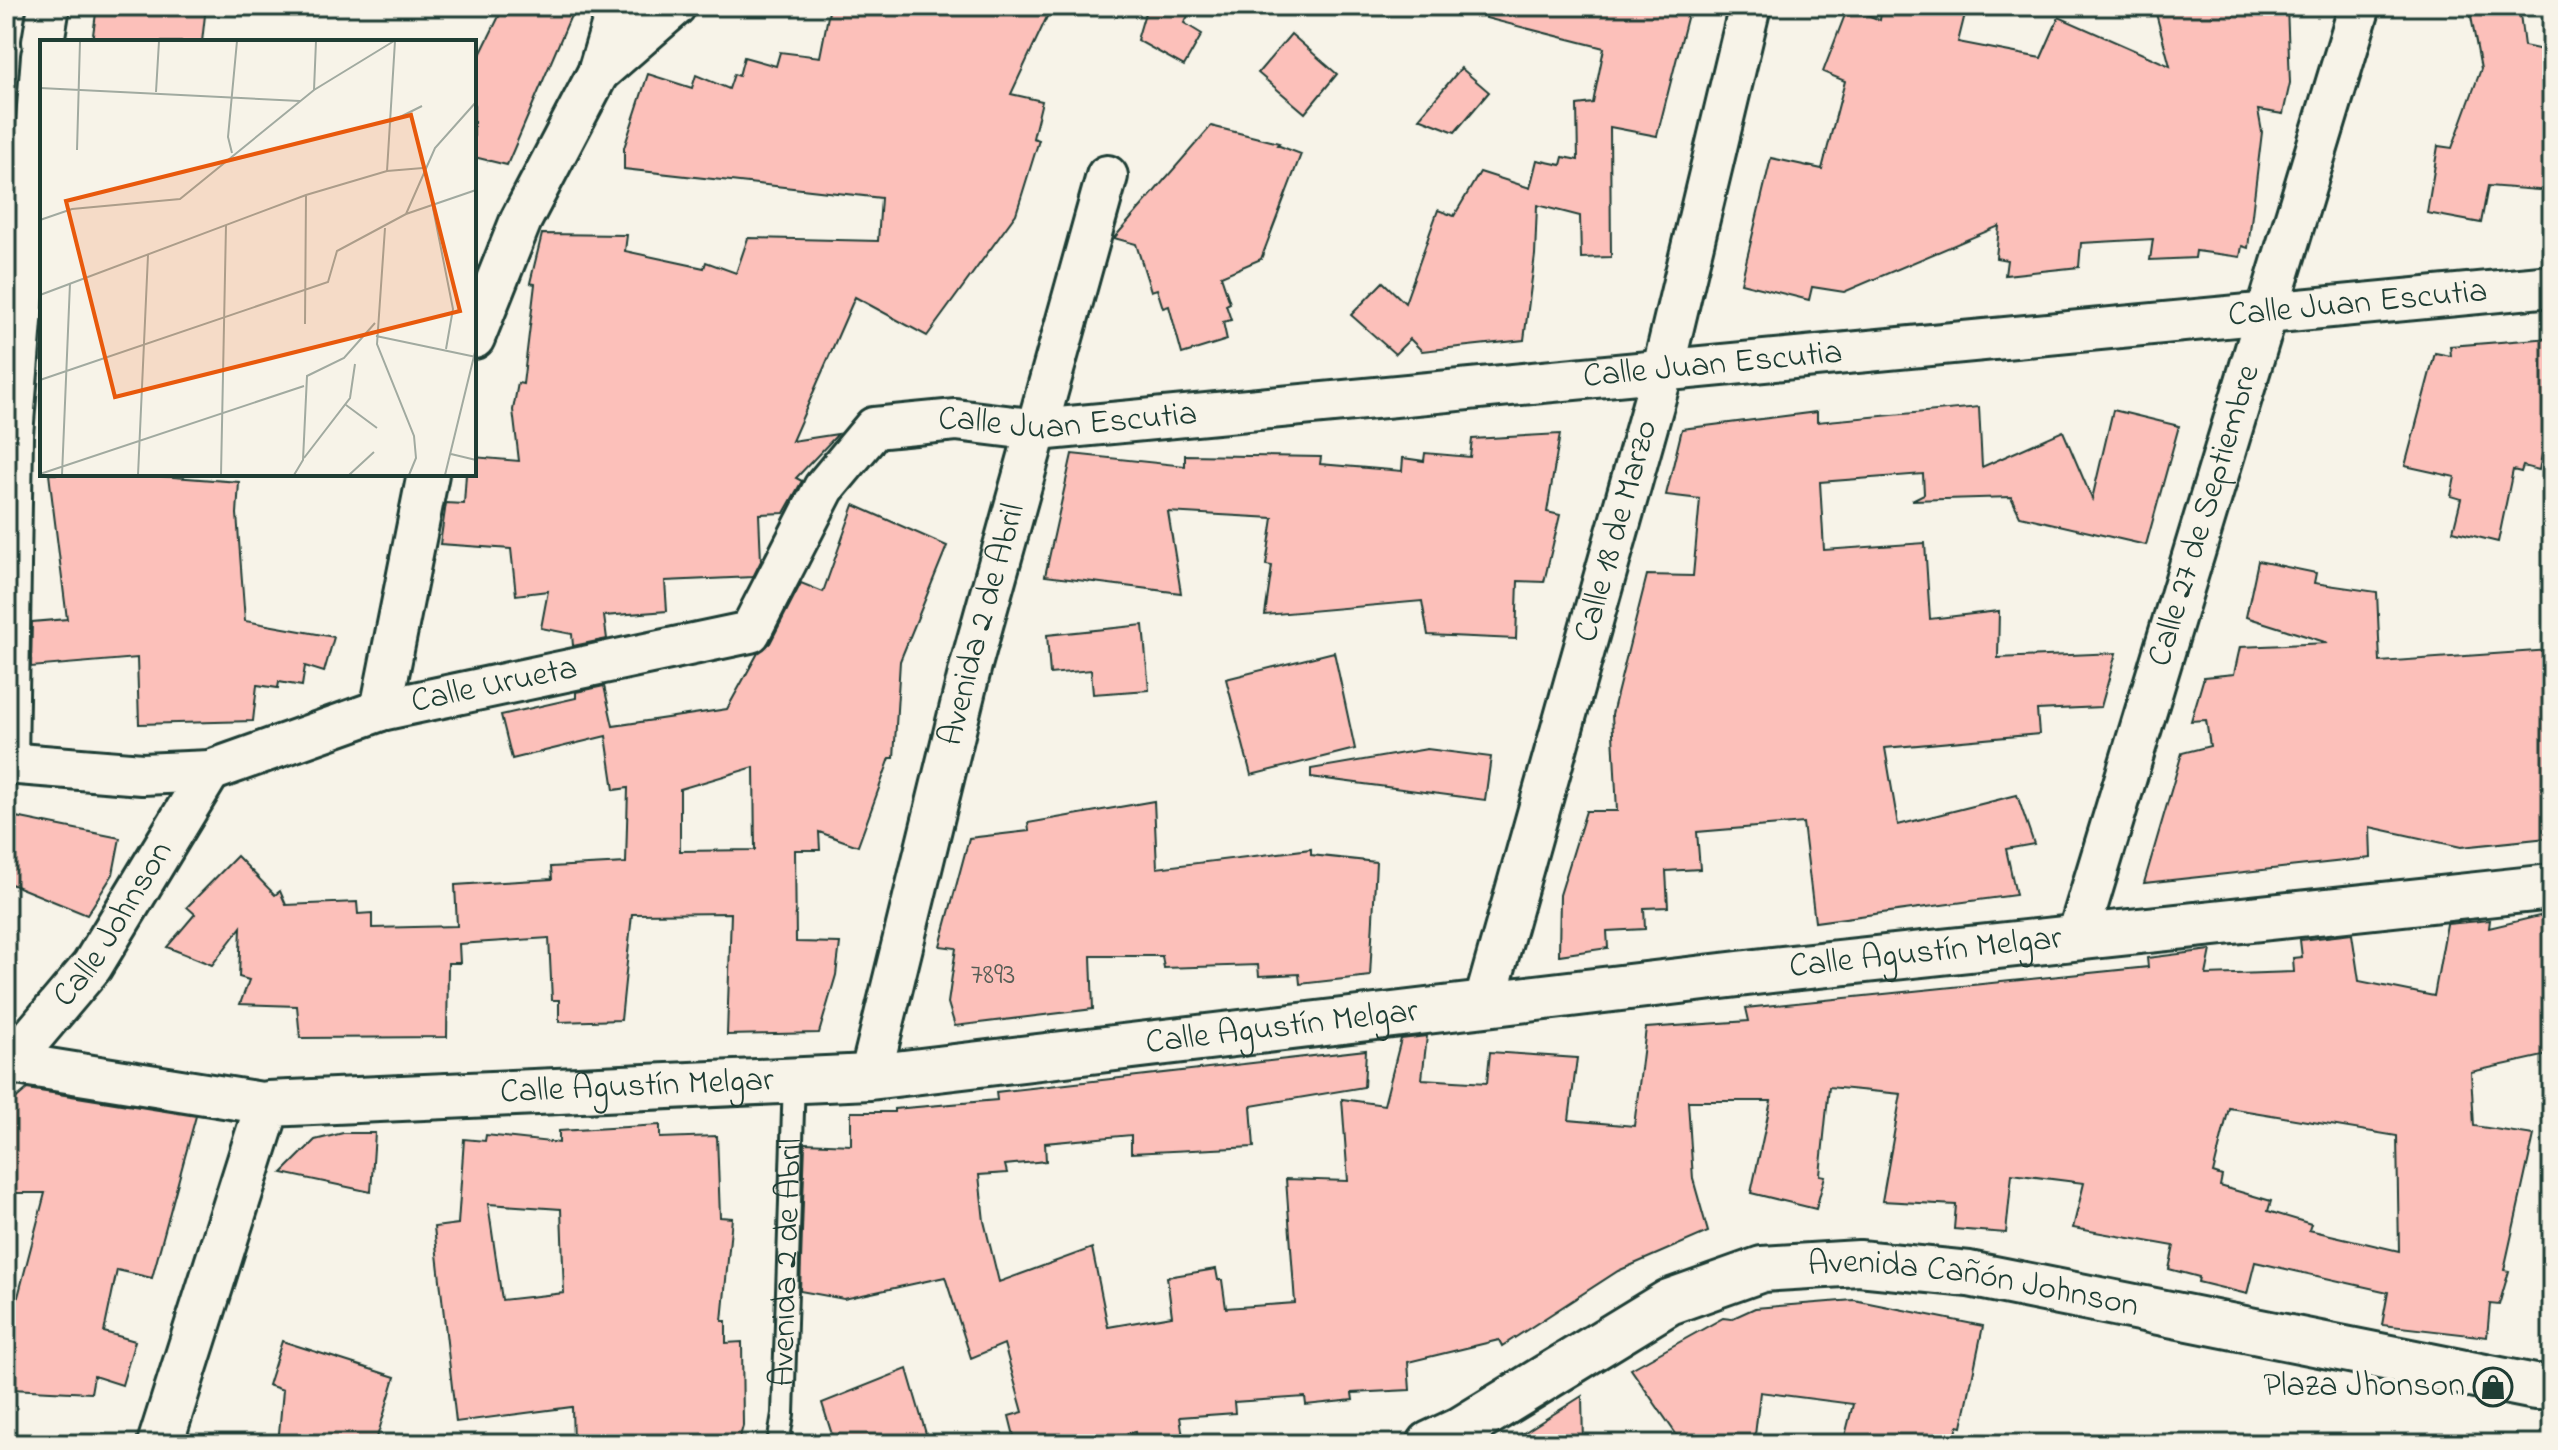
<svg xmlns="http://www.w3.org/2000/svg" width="2558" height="1450" viewBox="0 0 2558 1450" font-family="'Indie Flower',sans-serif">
<rect width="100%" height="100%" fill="#f7f3e8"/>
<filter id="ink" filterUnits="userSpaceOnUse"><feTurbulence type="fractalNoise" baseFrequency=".0125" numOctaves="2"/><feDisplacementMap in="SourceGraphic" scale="16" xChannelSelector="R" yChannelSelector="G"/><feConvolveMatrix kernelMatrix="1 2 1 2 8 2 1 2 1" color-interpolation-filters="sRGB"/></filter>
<g filter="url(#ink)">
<!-- building -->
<g fill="#fcc0ba" stroke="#1f3d34" stroke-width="2" fill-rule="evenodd">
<polygon points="97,6 206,6 202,42 92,42"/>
<polygon points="504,6 575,6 507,165 474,157 474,67"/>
<polygon points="830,6 1052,6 1011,94 1042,101 1033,138 1039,140 1016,214 927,336 855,297 792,441 838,434 796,478 802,481 784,513 759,514 761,561 753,577 665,581 667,611 604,616 607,639 573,646 572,634 541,628 548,591 516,595 511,549 440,544 446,503 464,504 466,474 474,474 474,457 519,461 513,410 518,383 523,384 535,284 530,283 542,234 627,235 625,251 704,268 706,262 736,273 748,238 878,241 881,198 624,169 624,148 648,74 692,88 696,75 729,89 734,74 739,76 744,57 776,66 780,52 820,57"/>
<polygon points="1147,6 1170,6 1188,16 1184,23 1202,34 1184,66 1137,40"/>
<polygon points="1487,6 1690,6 1657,136 1610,127 1611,257 1581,258 1580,216 1537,205 1535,255 1524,340 1422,351 1410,339 1395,354 1351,315 1383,282 1405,303 1438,210 1454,216 1480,172 1530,188 1537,160 1561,165 1563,157 1578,160 1577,105 1593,103 1604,48 1486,18"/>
<polygon points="1882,6 1967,6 1958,42 2041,58 2059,17 2170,66 2154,6 2287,6 2290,83 2283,114 2258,110 2262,132 2248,248 2242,246 2240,257 2196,251 2195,258 2150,260 2153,239 2081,243 2079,267 2005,275 2007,260 1996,258 1999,226 1844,292 1812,287 1809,300 1741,283 1771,158 1822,169 1845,81 1823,72 1848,7 1880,20"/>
<polygon points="2469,6 2519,6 2524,46 2552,52 2552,191 2488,186 2481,223 2427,213 2438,146 2452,148 2481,69"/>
<polygon points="1291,34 1337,74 1305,113 1258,73"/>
<polygon points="1461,68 1489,92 1455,132 1419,118"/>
<polygon points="1211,126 1279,143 1277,145 1301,154 1261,259 1221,276 1230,303 1226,305 1231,320 1223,322 1227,340 1182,354 1169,306 1163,308 1157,289 1151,291 1136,244 1114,238"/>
<polygon points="2552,338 2552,457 2542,455 2539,470 2523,466 2521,472 2513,470 2498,542 2453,531 2461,499 2451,496 2455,477 2405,466 2435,353 2451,356 2450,346"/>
<polygon points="1979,407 1982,467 2063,431 2092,499 2113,410 2179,426 2146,545 2020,516 2011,497 1912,500 1924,494 1923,474 1820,482 1824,550 1925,543 1930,619 1999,611 1998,658 2116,653 2101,707 2037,710 2039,734 1885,748 1898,825 2017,795 2034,844 2006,849 2016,895 1815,922 1803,823 1697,832 1700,869 1666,871 1668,907 1644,908 1645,929 1607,931 1608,948 1559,955 1560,895 1586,811 1617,811 1612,714 1647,575 1693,576 1700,499 1666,495 1682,429 1817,412 1817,422"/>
<polygon points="1560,434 1547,512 1560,515 1544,582 1518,581 1516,639 1428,635 1422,601 1265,615 1272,566 1266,565 1273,518 1168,512 1181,593 1045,576 1072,454 1185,466 1185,455 1321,457 1320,464 1402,471 1403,458 1424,461 1425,453 1470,457 1472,439"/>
<polygon points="49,474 134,474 239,482 237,514 245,621 334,637 324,672 305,666 302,686 279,682 278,688 257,685 253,721 139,724 137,658 31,667 32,622 67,619"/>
<path d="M854,505L947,546L900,661L894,758H890L858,846L819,832L820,850H795L796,942L840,943L836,975L819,1033L727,1035L731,913L632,914L621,1020L559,1022V1000H552L549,938L459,944L460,963H448L447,1037L300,1038L297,1006L240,1004L249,980L239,977L241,927L212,965L167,947L195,914L187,907L237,856L275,895L280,891L286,905L357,902L358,914L372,913V928L457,926L455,885L552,879L551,867L626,863L628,788L614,790L606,736L512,759L501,715L576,698V692L604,686L613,726L727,709L758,653L770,643L801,583L823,592ZM754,767L755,850L680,851V789Z"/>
<polygon points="2258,561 2316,573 2314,583 2377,592 2380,662 2552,650 2552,791 2545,791 2547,838 2461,847 2370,827 2371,858 2144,883 2182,753 2210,746 2206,720 2191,721 2204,677 2234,674 2240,647 2328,643 2246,617"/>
<polygon points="1143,625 1149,690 1093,694 1091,670 1050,674 1047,635"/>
<polygon points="1334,652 1355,749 1251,775 1226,679"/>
<polygon points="1427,749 1491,757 1485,800 1311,777 1311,769"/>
<polygon points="1154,801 1157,868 1311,849 1311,855 1376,862 1370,976 1300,984 1299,974 1259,976 1258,965 1164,968 1162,956 1091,956 1093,1009 955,1026 948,1003 956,948 940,946 969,838 1029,831 1028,823"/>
<polygon points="6,815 120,838 113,874 87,915 6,882"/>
<path d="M2552,913V1054L2471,1072L2474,1126L2534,1135L2504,1270L2509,1271L2499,1305L2490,1304L2487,1337L2382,1325L2388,1292L2255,1262L2247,1294L2198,1282L2199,1277L2169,1269L2174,1246L2073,1228L2084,1183L2012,1174L2006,1233L1954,1229L1956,1205L1882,1201L1901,1094L1829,1087L1820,1175L1825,1176L1816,1209L1751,1193L1771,1101H1688L1693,1179L1708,1232L1618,1271L1502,1346L1499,1340L1408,1362L1410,1390L1352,1393L1353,1400L1306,1405L1305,1397L1234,1402L1235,1413L1180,1417L1184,1444H1137L1135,1432L1075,1444H1016L1009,1416L1023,1412L1004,1344L971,1358L945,1277L844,1299L800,1291L805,1143L851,1145V1112H894V1109L997,1100L996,1092L1366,1050L1364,1087L1251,1106L1254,1147L1131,1153V1135L1045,1143L1046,1161L1005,1165L1007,1173L979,1175L984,1221L999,1282L1092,1248L1108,1327L1172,1316L1167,1277L1216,1269L1218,1280H1222L1226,1308L1295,1303L1286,1179L1348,1181L1342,1099L1384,1105L1401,1039L1427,1036L1422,1079L1487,1083L1490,1052L1577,1058L1569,1120L1634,1126L1646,1028L1749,1021L1746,1008L2148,967L2147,958L2211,950L2206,975L2294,972L2293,958L2302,957L2300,940L2352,934L2359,981L2434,996L2447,924L2490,920L2489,928ZM2229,1108L2397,1136L2399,1251L2309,1230L2311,1224L2268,1211L2271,1201L2220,1186L2222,1176L2213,1173Z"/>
<polygon points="27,1089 196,1116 152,1278 117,1270 104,1332 135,1341 122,1385 94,1376 91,1393 11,1389 14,1363 10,1362 12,1346 6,1343 45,1193 6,1193 6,1107"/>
<path d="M660,1125V1138L717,1136L720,1217L732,1218L722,1321H726V1343L742,1342L743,1426L738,1444H573L572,1407L456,1422L434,1227L458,1224L464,1139L485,1141L486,1135L559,1143V1131ZM488,1204L561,1209L564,1293L502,1300Z"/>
<polygon points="343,1133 375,1133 371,1192 282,1173 315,1140"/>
<polygon points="1854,1300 1983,1326 1962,1427 1958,1426 1953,1444 1843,1444 1853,1404 1760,1392 1754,1444 1683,1444 1631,1369 1723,1318 1731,1319 1755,1308"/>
<polygon points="282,1341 395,1377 375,1444 278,1444 283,1390 268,1385"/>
<polygon points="907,1369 929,1444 835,1444 822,1403"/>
<polygon points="1582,1396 1583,1444 1506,1444"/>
</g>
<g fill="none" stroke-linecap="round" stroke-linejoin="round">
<!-- service casing -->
<g stroke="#1f3d34" stroke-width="26">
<g id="service">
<path id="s1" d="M778,1444L783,1414L794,1080"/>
</g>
</g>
<!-- minor casing -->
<g stroke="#1f3d34" stroke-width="46">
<g id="minor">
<polyline points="43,42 49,6"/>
<polyline points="598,73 675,6"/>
<polyline points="474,338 521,220 598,73 618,6"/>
<polyline points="381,710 428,474"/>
<path id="s2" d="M6,763L142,774L210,771L381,710L750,632L824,488L874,428L956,420L1038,430L2552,286"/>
<polyline points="7,763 12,435 42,56"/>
<path id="s3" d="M2078,935L2360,6"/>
<path id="s4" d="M1484,1005L1662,373L1750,6"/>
<polyline points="11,1063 268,1104"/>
<path id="s5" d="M6,1068L92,966L210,771"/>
<path id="s6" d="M870,1077L971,665L1107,176"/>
</g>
</g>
<!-- tertiary casing -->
<g stroke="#1f3d34" stroke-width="50">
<g id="tertiary">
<path id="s7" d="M160,1444L268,1104L870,1077L1772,970L2552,887"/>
</g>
</g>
<!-- secondary casing -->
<g stroke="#1f3d34" stroke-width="50">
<g id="secondary">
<path id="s8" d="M1430,1444L1460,1430L1669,1302L1762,1269L1859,1263L1969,1274L2535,1387H2552"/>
</g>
</g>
<!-- path -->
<polyline stroke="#1f3d34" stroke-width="5" stroke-dasharray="2 6" stroke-linecap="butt" points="2547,1343 2552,1325"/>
<!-- service -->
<use href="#service" stroke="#f7f3e8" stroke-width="20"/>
<!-- minor -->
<use href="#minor" stroke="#f7f3e8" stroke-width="40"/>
<!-- tertiary -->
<use href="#tertiary" stroke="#f7f3e8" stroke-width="44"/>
<!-- secondary -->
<use href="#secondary" stroke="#f7f3e8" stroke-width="44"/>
</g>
</g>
<!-- icons -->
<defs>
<g id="shop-ring" transform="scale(2)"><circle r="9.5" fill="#f7f3e8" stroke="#1f3d34" stroke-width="1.5"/><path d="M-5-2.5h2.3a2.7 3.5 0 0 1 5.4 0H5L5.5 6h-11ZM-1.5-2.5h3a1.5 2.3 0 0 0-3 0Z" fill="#1f3d34"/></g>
</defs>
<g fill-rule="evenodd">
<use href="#shop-ring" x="2493" y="1387"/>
</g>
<g text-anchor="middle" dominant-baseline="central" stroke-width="8" stroke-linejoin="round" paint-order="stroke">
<!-- number labels -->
<g font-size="30" fill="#565e56">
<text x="993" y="976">7893</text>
</g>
<!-- street labels -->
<g font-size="34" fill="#1f3d34" stroke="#f7f3e8">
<text stroke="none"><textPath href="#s2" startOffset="2494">Calle Juan Escutia</textPath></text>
<text stroke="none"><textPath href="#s2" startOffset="1846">Calle Juan Escutia</textPath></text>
<text stroke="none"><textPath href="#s2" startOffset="1198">Calle Juan Escutia</textPath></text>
<text stroke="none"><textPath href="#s3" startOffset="438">Calle 27 de Septiembre</textPath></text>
<text stroke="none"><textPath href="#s4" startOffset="492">Calle 18 de Marzo</textPath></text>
<text stroke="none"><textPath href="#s6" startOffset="466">Avenida 2 de Abril</textPath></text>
<text stroke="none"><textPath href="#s2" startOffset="502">Calle Urueta</textPath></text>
<text stroke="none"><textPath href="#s5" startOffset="180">Calle Johnson</textPath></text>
<text stroke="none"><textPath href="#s7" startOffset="2022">Calle Agustín Melgar</textPath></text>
<text stroke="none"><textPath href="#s7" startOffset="1374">Calle Agustín Melgar</textPath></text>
<text stroke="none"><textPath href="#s7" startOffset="726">Calle Agustín Melgar</textPath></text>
<text stroke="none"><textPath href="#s1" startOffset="182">Avenida 2 de Abril</textPath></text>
<text stroke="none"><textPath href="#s8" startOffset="590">Avenida Cañón Johnson</textPath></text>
</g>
<!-- poi labels -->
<g font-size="34" fill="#1f3d34" stroke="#f7f3e8" text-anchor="end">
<text x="2465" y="1387">Plaza Jhonson</text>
</g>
</g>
<!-- overview -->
<g transform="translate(40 40)">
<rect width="436" height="436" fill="#f7f3e8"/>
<path fill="none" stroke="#a1aaa0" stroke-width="2" d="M0,48L260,61M274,50L276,1M116,52L119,1M350,82L382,66M37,110L40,1M192,113L188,97L197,1M347,131L355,1M393,168L413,269L406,309M366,174L395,108L436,62M0,180L32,169L140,159L274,50L354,1M345,188L337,304L374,396L376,418L369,435M0,255L266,155L347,131L383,128M265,284L266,155M336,296L436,317M0,340L288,242L297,211L366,174L436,150M306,365L337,388M411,414L436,420M264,418L310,358L315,324M0,434L264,346M22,435L30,243M98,435L108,215M181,435L186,185M254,435L263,420L267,336L304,318L335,283M309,435L334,412M405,435L436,308"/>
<path fill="#e8590c" fill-opacity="0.15" stroke="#e8590c" stroke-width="4" d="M371,75L420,271L75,357L26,161Z"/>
<rect width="436" height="436" fill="none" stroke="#1f3d34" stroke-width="4"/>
</g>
<!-- margin -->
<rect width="2558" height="1450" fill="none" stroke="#f7f3e8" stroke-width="32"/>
<rect x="16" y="16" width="2526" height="1418" fill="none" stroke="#1f3d34" stroke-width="3" filter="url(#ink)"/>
</svg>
